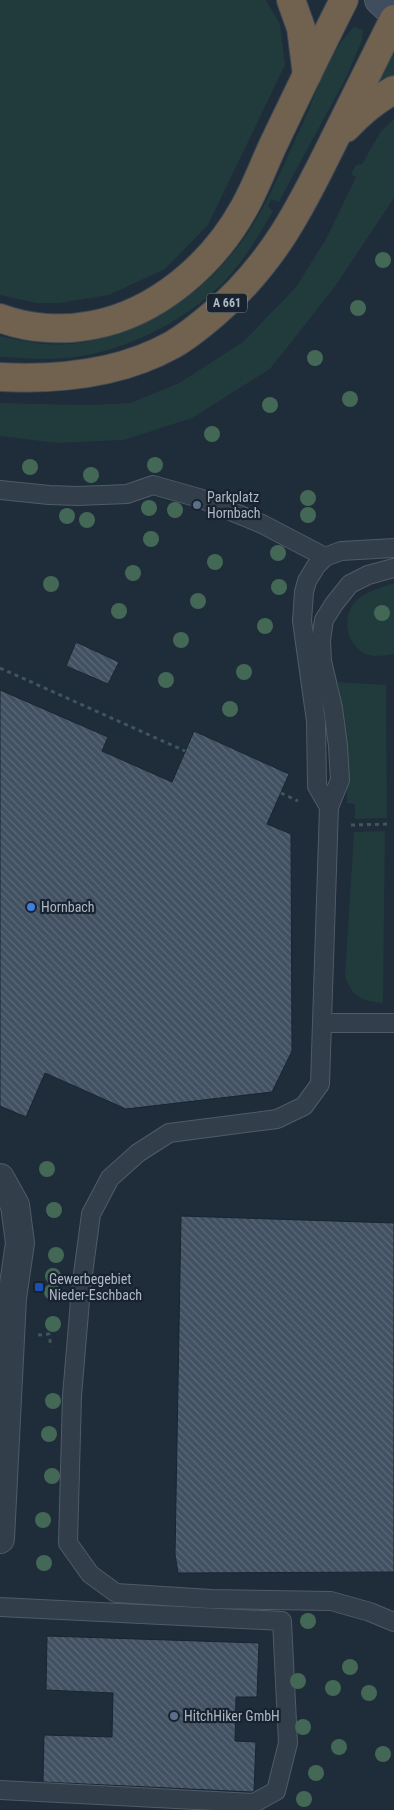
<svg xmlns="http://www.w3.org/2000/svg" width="394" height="1810" viewBox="0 0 394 1810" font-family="'Roboto Condensed',sans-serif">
<defs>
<pattern id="building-back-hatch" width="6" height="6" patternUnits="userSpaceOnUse" patternTransform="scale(1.25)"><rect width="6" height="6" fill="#425162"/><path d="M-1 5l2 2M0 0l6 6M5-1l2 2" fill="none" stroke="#5b6877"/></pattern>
</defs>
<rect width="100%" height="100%" fill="#1f2c3a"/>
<!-- green -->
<g fill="#213a3b">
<polygon points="0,0 266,0 280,24 285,65 208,225 165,269 109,295 60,303 36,303 0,295"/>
<path d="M354,27L363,30L362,40L347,76L281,198L279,202L271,199L268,207L273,211C260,233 248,254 231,274C193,318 123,354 65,358C43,360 21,358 0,357V336C22,341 46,346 68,344C150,338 224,281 262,209C277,182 289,152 303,123C317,92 328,52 354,27Z"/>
<polygon points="392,53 394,53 394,84 375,84"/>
<polygon points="394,119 394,198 334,288 270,369 192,418 124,440 56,443 0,436 0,403 88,405 130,403 179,383 243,342 296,287 326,239 356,177 351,174 356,165 362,164 381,131"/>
<path d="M394,583V654C388,655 381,656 374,656C347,653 338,616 358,599C368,591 382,587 394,583Z"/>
<polygon points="338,682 386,685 387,818 355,819 355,804 347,803 347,742"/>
<path d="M385,831L383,1003C361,1001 352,997 345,976L354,832Z"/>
</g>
<!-- building -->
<g fill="url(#building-back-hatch)" stroke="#1a2531">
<polygon points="76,642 119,662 108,684 66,666"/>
<polygon points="0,690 108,737 102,751 172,782 194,731 289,774 267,824 291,834 292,1051 272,1092 126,1109 45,1073 26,1117 0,1106"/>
<polygon points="181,1216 394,1223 394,1572 178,1573 175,1554"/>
<polygon points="47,1636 259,1643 257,1697 236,1697 235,1741 256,1742 254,1791 252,1792 43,1782 44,1735 112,1737 113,1693 46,1690"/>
</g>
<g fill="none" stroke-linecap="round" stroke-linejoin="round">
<!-- lane casing -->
<g stroke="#505b68" stroke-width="20">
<g id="lane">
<polyline points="0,490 49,495 78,496 127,494 153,485 199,498 262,524 325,557"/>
<polyline points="394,568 368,575 350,584 334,604 324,620 321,640 322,661 333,708 338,746 340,780 329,807 320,1084 304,1106 277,1119 169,1133 138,1153 110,1178 91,1214 81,1289 72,1396 68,1543 90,1574 116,1593 211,1599 331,1601 370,1612 394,1622"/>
<polyline points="329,807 317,786 316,721 302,621 304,592 307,581 316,566 325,557 341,551 394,548"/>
<polyline points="323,1023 394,1023"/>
<polyline points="0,1607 282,1621 288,1743 276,1791 254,1803 0,1790"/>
</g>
</g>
<!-- street casing -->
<g stroke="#505b68" stroke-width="30">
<polyline id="street" points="0,1178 15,1205 20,1243 12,1298 0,1539"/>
</g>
<!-- secondary casing -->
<g stroke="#505b68" stroke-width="30">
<polyline id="secondary" points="379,0 394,14"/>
</g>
<!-- highway casing -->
<g stroke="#3d4855" stroke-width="30">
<g id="highway">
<polyline points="291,0 301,28 307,75"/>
<path d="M346,128C361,112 375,100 394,90"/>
<path d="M0,318C29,329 63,331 93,325C157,313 213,264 244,208C256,187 264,164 274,143C297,95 320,47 344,0"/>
<path d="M0,377C59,380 120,374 172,345C188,336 201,325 215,313C275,262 303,203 337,134C356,95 375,57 394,19"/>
</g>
</g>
<!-- path -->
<g stroke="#3e5759" stroke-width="3" stroke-dasharray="4 4" stroke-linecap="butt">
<polyline points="0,668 185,751"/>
<polyline points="281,793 298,801"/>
<polyline points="351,825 390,824"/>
<polyline points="38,1335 49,1334 51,1347"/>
</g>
<!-- lane -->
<use href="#lane" stroke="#333e4b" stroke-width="18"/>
<!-- street -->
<use href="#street" stroke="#333e4b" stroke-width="28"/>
<!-- secondary -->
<use href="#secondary" stroke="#404d5e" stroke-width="28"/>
<!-- highway -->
<use href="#highway" stroke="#71624f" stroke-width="28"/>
</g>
<!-- trees -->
<g fill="#446856">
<circle cx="383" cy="260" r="8"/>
<circle cx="358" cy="308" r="8"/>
<circle cx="315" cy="358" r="8"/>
<circle cx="350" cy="399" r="8"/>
<circle cx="270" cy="405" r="8"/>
<circle cx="212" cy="434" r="8"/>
<circle cx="155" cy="465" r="8"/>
<circle cx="30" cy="467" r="8"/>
<circle cx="91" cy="475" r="8"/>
<circle cx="308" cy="498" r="8"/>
<circle cx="149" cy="508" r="8"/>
<circle cx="175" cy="510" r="8"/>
<circle cx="308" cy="515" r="8"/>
<circle cx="67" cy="516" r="8"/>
<circle cx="87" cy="520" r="8"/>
<circle cx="151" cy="539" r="8"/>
<circle cx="278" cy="553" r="8"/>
<circle cx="215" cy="562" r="8"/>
<circle cx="133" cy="573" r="8"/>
<circle cx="51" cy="584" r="8"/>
<circle cx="279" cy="587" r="8"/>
<circle cx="198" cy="601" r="8"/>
<circle cx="119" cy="611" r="8"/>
<circle cx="382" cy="613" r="8"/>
<circle cx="265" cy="626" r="8"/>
<circle cx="181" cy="640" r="8"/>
<circle cx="244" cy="672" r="8"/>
<circle cx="166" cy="680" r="8"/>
<circle cx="230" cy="709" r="8"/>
<circle cx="47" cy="1169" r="8"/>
<circle cx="54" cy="1210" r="8"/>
<circle cx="56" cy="1255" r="8"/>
<circle cx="53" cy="1276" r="8"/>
<circle cx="52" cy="1292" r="8"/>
<circle cx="53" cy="1324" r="8"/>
<circle cx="53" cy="1401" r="8"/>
<circle cx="49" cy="1434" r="8"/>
<circle cx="52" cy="1476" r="8"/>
<circle cx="43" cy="1520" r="8"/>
<circle cx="44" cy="1563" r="8"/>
<circle cx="308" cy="1621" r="8"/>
<circle cx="350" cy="1667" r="8"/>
<circle cx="298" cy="1681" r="8"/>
<circle cx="333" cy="1688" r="8"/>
<circle cx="369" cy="1693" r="8"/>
<circle cx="303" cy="1727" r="8"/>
<circle cx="339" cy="1747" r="8"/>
<circle cx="383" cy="1754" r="8"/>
<circle cx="316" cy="1773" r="8"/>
<circle cx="304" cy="1799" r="8"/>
</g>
<!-- markers -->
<g fill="#5c6f8a" stroke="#18232f" stroke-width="2">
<circle cx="197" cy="505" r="5"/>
<circle cx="174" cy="1716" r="5"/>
</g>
<circle fill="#3f7fe0" stroke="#18232f" stroke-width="2" cx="31" cy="907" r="5"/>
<rect fill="#1a4fb4" stroke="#18232f" stroke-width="2" x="34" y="1282" width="10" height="10" rx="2.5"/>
<g text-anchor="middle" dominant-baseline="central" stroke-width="4.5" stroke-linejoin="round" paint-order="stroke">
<!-- shield labels -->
<rect fill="#18232f" stroke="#808b99" stroke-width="1" x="207" y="293.5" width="40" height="19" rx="4"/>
<g font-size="12" font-weight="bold" fill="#adb8c7">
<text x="227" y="303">A 661</text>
</g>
<!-- poi labels -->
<g font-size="14" fill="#adb8c7" stroke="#18232f" text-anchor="start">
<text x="207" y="497">Parkplatz<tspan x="207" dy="16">Hornbach</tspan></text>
<text x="41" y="907">Hornbach</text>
<text x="49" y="1279">Gewerbegebiet<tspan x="49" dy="16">Nieder-Eschbach</tspan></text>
<text x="184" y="1716">HitchHiker GmbH</text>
</g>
</g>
</svg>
